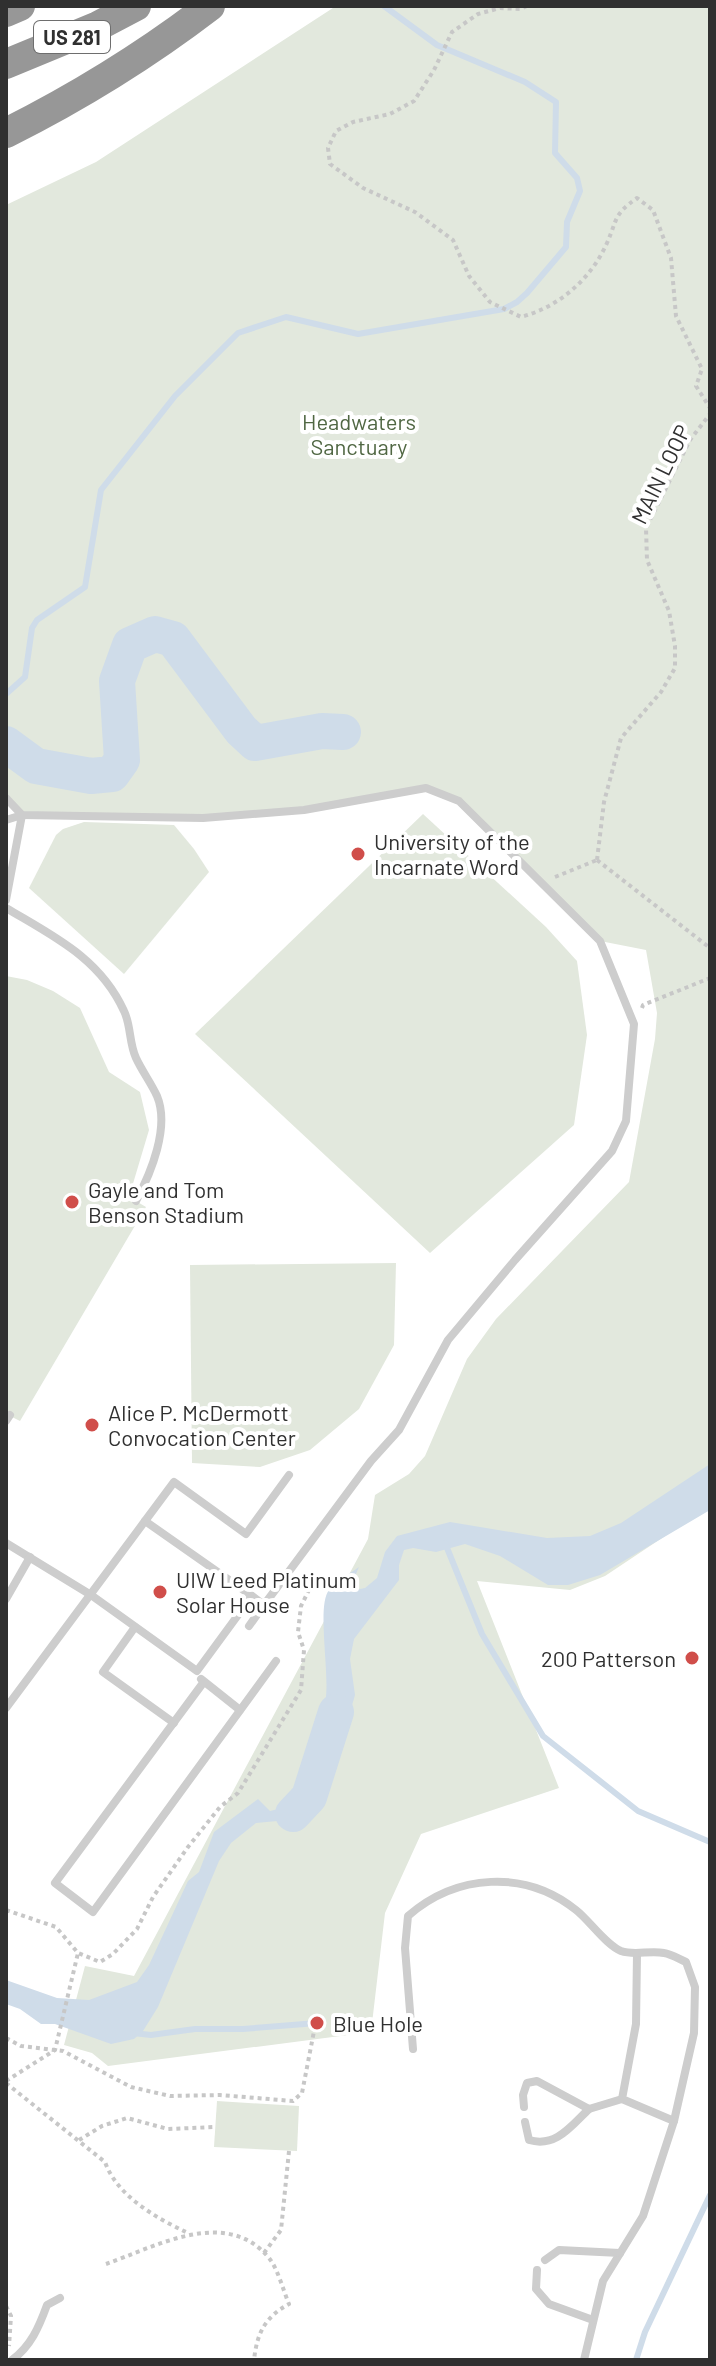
<svg xmlns="http://www.w3.org/2000/svg" width="716" height="2366" viewBox="0 0 716 2366" font-family="Barlow,sans-serif">
<rect width="100%" height="100%" fill="#fff"/>
<!-- green -->
<g fill="#e2e8dd">
<polygon points="336,6 710,6 710,1506 605,1576 570,1590 477,1581 559,1788 421,1834 385,1913 371,2032 108,2066 92,2053 64,2045 85,1966 134,1976 368,1539 375,1495 409,1474 425,1456 467,1359 496,1319 629,1182 655,1039 657,1013 646,950 600,941 459,801 426,788 304,810 203,818 22,815 6,798 6,205 96,162"/>
<polygon points="423,814 546,927 577,961 587,1035 574,1125 430,1253 195,1034"/>
<polygon points="84,822 174,825 194,849 209,872 124,974 29,888 56,835 63,829"/>
<polygon points="6,976 27,980 53,991 80,1008 109,1072 140,1092 149,1130 129,1197 146,1207 20,1421 6,1414"/>
<polygon points="396,1263 394,1345 359,1409 310,1450 260,1467 192,1463 190,1265"/>
<polygon points="217,2101 299,2106 297,2151 214,2147"/>
</g>
<!-- water -->
<path fill="#cfdce9" d="M710,1464V1510L600,1575L568,1585H548L500,1556L465,1544L436,1552L413,1548L404,1550L399,1565V1580L354,1639L350,1659L355,1695L336,1761L315,1806L299,1819L256,1823L231,1843L219,1861L158,2007L143,2031L134,2039L111,2044L55,2024H41L20,2009L6,2004V1980L57,1998L89,2000L137,1982L149,1965L188,1881L199,1872L214,1832L258,1799L270,1811L291,1806L324,1764L318,1749L311,1745C313,1730 323,1717 325,1703C331,1678 316,1606 329,1590C336,1581 349,1574 359,1567L352,1583L355,1590L365,1588L377,1578L385,1552L397,1536L450,1522L547,1538L590,1536L621,1523Z"/>
<g fill="none" stroke-linecap="round" stroke-linejoin="round">
<!-- stream -->
<g stroke="#cfdce9" stroke-width="6">
<polyline points="6,694 25,677 32,628 37,620 85,587 101,490 175,396 238,333 286,317 358,334 504,309 517,302 527,293 566,247 567,222 580,191 577,178 555,153 556,102 525,82 437,45 384,6"/>
<polyline points="445,1543 482,1634 543,1736 638,1811 710,1842"/>
<polyline points="133,2033 151,2035 195,2029 243,2029 317,2023"/>
<polyline points="636,2360 645,2332 710,2195"/>
</g>
<!-- river -->
<g stroke="#cfdce9" stroke-width="36">
<polyline points="6,744 36,766 91,776 112,774 122,760 117,681 130,645 155,634 173,639 241,730 255,743 322,731 343,732"/>
<polyline points="293,1814 309,1797 336,1712"/>
</g>
<!-- path -->
<g stroke="#c7c7c7" stroke-width="4" stroke-dasharray="4 4" stroke-linecap="butt">
<path d="M527,6L520,9L500,8L478,14L452,32L434,70L414,101L390,114L353,122L336,131L328,148L330,164L363,188L415,212L453,240L469,276L490,302L521,317C559,307 591,279 607,243C618,218 613,215 637,198L653,210L671,258L676,316L702,369L696,386L710,408"/>
<polyline points="580,6 586,6"/>
<polyline points="597,860 604,802 621,738 661,692 675,668 675,646 669,611 647,560 646,528 690,440 710,414"/>
<polyline points="597,860 710,948"/>
<polyline points="555,877 597,860"/>
<polyline points="642,1008 643,1005 710,978"/>
<polyline points="6,1910 56,1927 78,1953 100,1962 113,1954 137,1929 153,1897 188,1847 220,1807 238,1793 301,1690 304,1650 298,1632 301,1606 311,1586 307,1571"/>
<polyline points="6,2038 21,2046 63,2051 131,2087 170,2096 220,2095 293,2101 302,2093 315,2026"/>
<polyline points="6,2081 55,2050 78,1953"/>
<path d="M6,2083L105,2162C117,2196 156,2218 188,2233"/>
<polyline points="79,2140 102,2126 127,2118 168,2129 215,2127"/>
<polyline points="264,2253 281,2230 289,2151"/>
<path d="M106,2264C155,2247 226,2206 269,2258C278,2269 283,2290 289,2304C265,2317 257,2333 254,2360"/>
<polyline points="6,2306 11,2316 9,2346"/>
</g>
<!-- service -->
<g stroke="#cdcdcd" stroke-width="8">
<polyline points="6,798 22,815 203,818 304,810 426,788 459,801 600,941 634,1024 626,1121 612,1151 515,1260 448,1340 399,1430 371,1461 264,1605 252,1596 197,1671 91,1595 6,1543"/>
<polyline points="6,820 22,815 6,900"/>
<path d="M6,908C53,936 100,958 124,1011C131,1025 129,1043 136,1058C142,1071 151,1083 157,1096C170,1127 151,1173 136,1201"/>
<polyline points="6,1421 10,1415"/>
<polyline points="145,1521 174,1482 246,1534 289,1475"/>
<polyline points="6,1599 30,1557"/>
<polyline points="249,1626 264,1605"/>
<polyline points="135,1627 103,1672 174,1723"/>
<polyline points="201,1679 240,1710"/>
<polyline points="203,1683 55,1883 93,1912 276,1661"/>
<polyline points="6,1708 145,1521 252,1596"/>
<polyline points="637,1954 636,2024 622,2099 674,2121"/>
<path d="M413,2049L405,1948L408,1916C456,1874 525,1869 576,1910C589,1920 606,1945 621,1951C635,1956 649,1950 664,1953C671,1954 679,1959 686,1962L695,1987L694,2033L674,2121L643,2216L603,2281L584,2360"/>
<polyline points="524,2107 523,2095 527,2083 537,2081 589,2109 622,2099"/>
<path d="M525,2122L529,2140C556,2148 571,2126 589,2109"/>
<polyline points="545,2260 559,2250 620,2253"/>
<polyline points="537,2270 536,2289 549,2304 593,2320"/>
<path d="M12,2360C31,2346 39,2327 47,2305L60,2298"/>
</g>
<!-- motorway -->
<g stroke="#979797" stroke-width="30">
<polyline points="6,12 20,6"/>
<polyline points="6,64 98,26 136,6"/>
<path d="M6,133C78,97 146,55 210,6"/>
</g>
</g>
<!-- markers -->
<g fill="#d04e4a" stroke="#fff" stroke-width="3">
<circle cx="358" cy="854" r="8"/>
<circle cx="72" cy="1202" r="8"/>
<circle cx="92" cy="1425" r="8"/>
<circle cx="160" cy="1592" r="8"/>
<circle cx="692" cy="1658" r="8"/>
<circle cx="317" cy="2023" r="8"/>
</g>
<g text-anchor="middle" dominant-baseline="central" stroke-width="8" stroke-linejoin="round" paint-order="stroke">
<!-- shield labels -->
<rect fill="#fff" stroke="#6e6e6e" stroke-width="2" x="34" y="21" width="76" height="32" rx="6"/>
<g font-size="20" font-weight="bold" fill="#303030">
<text x="72" y="37">US 281</text>
</g>
<!-- park labels -->
<g font-size="22" fill="#506743" stroke="#fff">
<text x="359" y="421">Headwaters<tspan x="359" dy="25">Sanctuary</tspan></text>
</g>
<!-- street labels -->
<g font-size="22" fill="#303030" stroke="#fff">
<text transform="translate(660 474) rotate(-64)">MAIN LOOP</text>
</g>
<!-- poi labels -->
<g font-size="22" fill="#303030" stroke="#fff" text-anchor="start">
<text x="374" y="841">University of the<tspan x="374" dy="25">Incarnate Word</tspan></text>
<text x="88" y="1189">Gayle and Tom<tspan x="88" dy="25">Benson Stadium</tspan></text>
<text x="108" y="1412">Alice P. McDermott<tspan x="108" dy="25">Convocation Center</tspan></text>
<text x="176" y="1579">UIW Leed Platinum<tspan x="176" dy="25">Solar House</tspan></text>
<text x="676" y="1658" text-anchor="end">200 Patterson</text>
<text x="333" y="2023">Blue Hole</text>
</g>
</g>
<!-- border -->
<rect width="716" height="2366" fill="none" stroke="#303030" stroke-width="16"/>
</svg>
